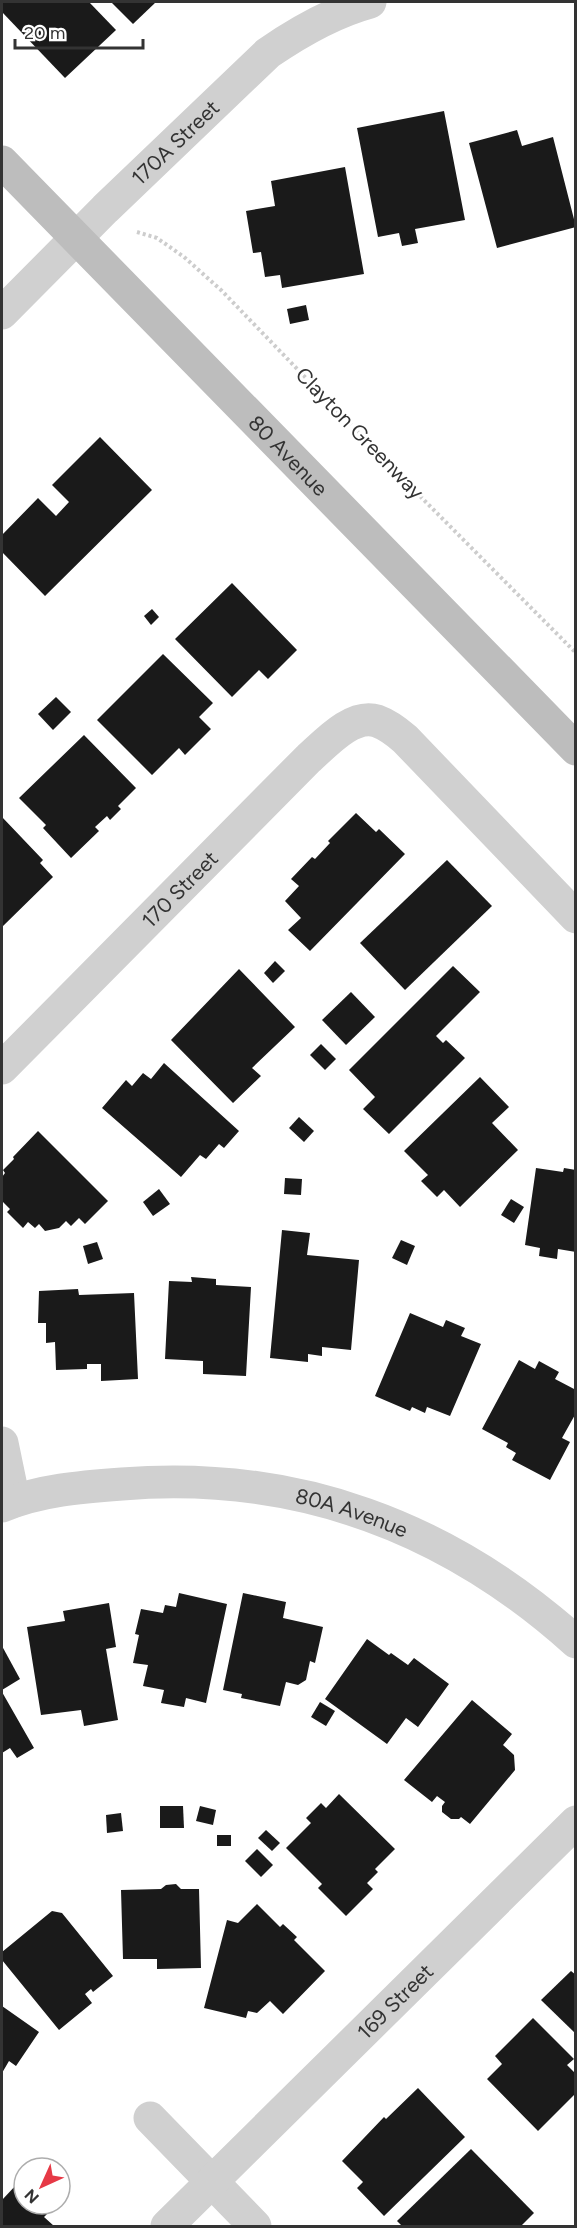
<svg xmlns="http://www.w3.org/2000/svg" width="577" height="2228" viewBox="0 0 577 2228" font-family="Figtree,sans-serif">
<rect width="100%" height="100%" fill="#fff"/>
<!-- building -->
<g fill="#1a1a1a">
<polygon points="2,2 89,2 116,30 65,78 2,12"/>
<polygon points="111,2 156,2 133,24"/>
<polygon points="444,111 465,220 415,229 418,243 402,246 399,233 378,237 357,128"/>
<polygon points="517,130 522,146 553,137 576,227 497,248 469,143"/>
<polygon points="345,167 364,274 282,288 280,275 265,277 261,252 253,253 246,211 275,206 271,181"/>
<polygon points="306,305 309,320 290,324 287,309"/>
<polygon points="100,437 152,490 45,596 2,552 2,535 38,498 56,516 69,502 52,485"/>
<polygon points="232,583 297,650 268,679 259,670 232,697 175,639"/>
<polygon points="152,609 159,617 151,625 144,616"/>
<polygon points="163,654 213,703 199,717 211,729 185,755 179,748 152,775 97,720"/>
<polygon points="56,697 71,712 53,730 38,714"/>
<polygon points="84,735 136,788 118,806 121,809 110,820 107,816 95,827 99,831 71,858 43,828 46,825 19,798"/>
<polygon points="356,813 376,832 379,829 405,854 310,951 288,930 301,918 285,901 299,886 291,879 312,857 315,859 330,843 328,841"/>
<polygon points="2,817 43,860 40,863 53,877 2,927"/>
<polygon points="447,860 492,906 405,990 360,943"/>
<polygon points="275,961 285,971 273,983 264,973"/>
<polygon points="453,966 480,992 436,1036 443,1043 446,1040 465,1058 389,1134 363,1109 375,1097 349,1070"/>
<polygon points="239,969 295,1027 252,1068 261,1076 233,1103 171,1040"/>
<polygon points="351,992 375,1017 346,1045 322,1020"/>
<polygon points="321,1044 336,1059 325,1070 310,1055"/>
<polygon points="164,1063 239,1131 224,1148 219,1144 206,1159 200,1155 181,1177 102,1108 126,1080 132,1086 143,1073 151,1079"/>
<polygon points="480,1077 509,1107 492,1123 518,1150 460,1207 444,1190 437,1197 421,1181 428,1175 404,1151"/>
<polygon points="299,1117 314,1131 304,1142 289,1128"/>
<polygon points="38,1131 108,1201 85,1224 79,1218 71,1226 66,1221 59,1228 45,1231 39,1224 35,1228 28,1222 23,1228 7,1212 10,1209 3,1202 2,1204 2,1177 5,1173 3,1170 14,1159 13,1157"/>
<polygon points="536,1168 563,1172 564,1168 576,1170 576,1252 558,1249 557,1259 539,1256 540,1248 525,1245"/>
<polygon points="285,1178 302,1179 301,1195 284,1194"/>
<polygon points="159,1189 170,1204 153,1216 143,1202"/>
<polygon points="511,1199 524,1207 514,1223 501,1215"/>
<polygon points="282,1230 310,1233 307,1255 359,1260 351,1350 322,1347 322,1356 308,1354 308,1362 270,1358"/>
<polygon points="401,1240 415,1246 407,1265 392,1258"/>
<polygon points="97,1242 103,1259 88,1264 83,1246"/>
<polygon points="191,1277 216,1279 216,1285 251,1287 246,1376 203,1374 203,1361 165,1359 169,1281 192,1282"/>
<polygon points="78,1289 79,1295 134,1293 138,1379 101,1381 101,1364 87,1364 87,1369 56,1370 55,1342 46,1343 46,1323 38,1323 39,1291"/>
<polygon points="410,1313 443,1327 446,1320 465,1328 461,1336 481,1344 450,1416 427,1407 425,1413 412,1407 410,1411 375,1396"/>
<polygon points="519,1360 535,1369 539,1361 559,1372 555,1379 576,1390 576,1413 562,1438 570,1442 550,1480 512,1460 516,1453 506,1447 508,1443 482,1429"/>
<polygon points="179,1593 227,1604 206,1703 186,1698 184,1707 161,1703 164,1690 143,1686 148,1665 133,1663 139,1635 135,1634 141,1609 163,1613 165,1605 176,1607"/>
<polygon points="243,1593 286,1602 283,1618 323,1627 315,1663 310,1661 306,1680 298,1685 286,1682 280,1706 241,1698 242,1694 223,1690"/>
<polygon points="109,1603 116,1647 106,1649 118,1720 84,1726 81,1710 41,1715 27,1627 65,1621 63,1611"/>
<polygon points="367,1639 389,1655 391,1653 408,1665 414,1658 449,1684 418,1727 406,1718 387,1744 325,1699"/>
<polygon points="2,1646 20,1679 2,1690"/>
<polygon points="2,1692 34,1748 17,1758 10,1748 2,1753"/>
<polygon points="472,1700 512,1734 503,1745 514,1755 515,1770 470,1824 461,1817 459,1819 451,1819 442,1812 442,1806 445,1802 437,1796 432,1802 404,1780"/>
<polygon points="320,1702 335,1711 326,1726 311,1717"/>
<polygon points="339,1794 395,1849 375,1869 378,1872 367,1883 373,1889 346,1916 318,1888 322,1884 286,1848 311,1823 306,1818 321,1803 326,1808"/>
<polygon points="160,1806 183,1806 184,1828 160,1828"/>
<polygon points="200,1806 216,1810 213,1825 196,1821"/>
<polygon points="121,1813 123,1831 107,1833 106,1815"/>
<polygon points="266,1830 280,1843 272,1851 258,1838"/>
<rect x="217" y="1835" width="14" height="11"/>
<polygon points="257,1849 273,1865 261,1877 245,1861"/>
<polygon points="176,1884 181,1889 199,1889 201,1968 157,1969 157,1959 123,1959 121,1890 161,1889 166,1885"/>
<polygon points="257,1904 280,1927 283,1924 297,1937 294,1940 325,1971 283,2014 270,2001 257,2013 248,2011 246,2018 204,2008 227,1920 238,1923"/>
<polygon points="52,1911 62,1913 113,1976 93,1992 91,1989 85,1994 92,2003 59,2030 2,1960 2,1952"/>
<polygon points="571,1971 576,1975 576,2034 541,2000"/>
<polygon points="2,2006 39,2032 16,2066 9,2061 2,2073"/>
<polygon points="533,2018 574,2059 567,2065 576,2074 576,2093 538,2131 487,2079 502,2064 495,2056"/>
<polygon points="418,2088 465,2137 384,2216 357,2188 363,2182 342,2161 384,2117 386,2119"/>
<polygon points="471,2149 534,2213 521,2226 402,2226 397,2221"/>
<polygon points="17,2184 24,2190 24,2204 38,2204 47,2214 44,2217 54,2226 2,2226 2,2200"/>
</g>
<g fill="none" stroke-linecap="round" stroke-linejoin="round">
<!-- path -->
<polyline stroke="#cdcdcd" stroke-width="4" stroke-dasharray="3 3" stroke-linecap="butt" points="137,232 157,238 184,257 222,291 409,485 576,653"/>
<!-- street -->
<g stroke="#d0d0d0" stroke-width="33">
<path id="s1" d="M2,313L105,209L268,53C300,31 333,12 370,2"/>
<path id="s2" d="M2,1068L308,759C325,744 352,713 377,721C388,725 397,732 405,739L576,917"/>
<polyline points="2,1443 14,1501"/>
<path id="s3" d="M2,1506C40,1490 81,1487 122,1484C295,1470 447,1526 576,1642"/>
<polyline points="150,2118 255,2226"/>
<path id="s4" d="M167,2226L576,1822"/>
</g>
<!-- secondary -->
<path stroke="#bdbdbd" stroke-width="33" id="s5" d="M2,162L576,749"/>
</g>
<g text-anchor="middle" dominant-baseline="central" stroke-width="6" stroke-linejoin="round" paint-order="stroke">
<!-- street labels -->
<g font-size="21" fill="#333" stroke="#fff">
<text stroke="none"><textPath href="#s1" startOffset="243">170A Street</textPath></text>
<text transform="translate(360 433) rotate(46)">Clayton Greenway</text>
<text stroke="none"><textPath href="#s5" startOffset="410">80 Avenue</textPath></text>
<text stroke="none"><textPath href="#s2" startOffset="252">170 Street</textPath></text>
<text stroke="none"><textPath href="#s3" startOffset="356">80A Avenue</textPath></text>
<text stroke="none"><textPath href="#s4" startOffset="320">169 Street</textPath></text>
</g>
</g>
<!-- border -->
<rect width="577" height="2228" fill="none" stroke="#333333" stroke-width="6"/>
<!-- north arrow -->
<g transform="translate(42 2186) rotate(225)"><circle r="28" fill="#ffffff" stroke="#adadad" stroke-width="1.5"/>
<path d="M0-4.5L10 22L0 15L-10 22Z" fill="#e63946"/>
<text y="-9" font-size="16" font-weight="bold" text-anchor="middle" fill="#333333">N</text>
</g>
<!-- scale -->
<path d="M15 39v9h128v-9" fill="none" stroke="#333333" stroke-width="3"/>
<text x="24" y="39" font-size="18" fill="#333333" stroke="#ffffff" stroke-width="4.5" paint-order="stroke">20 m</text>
</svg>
